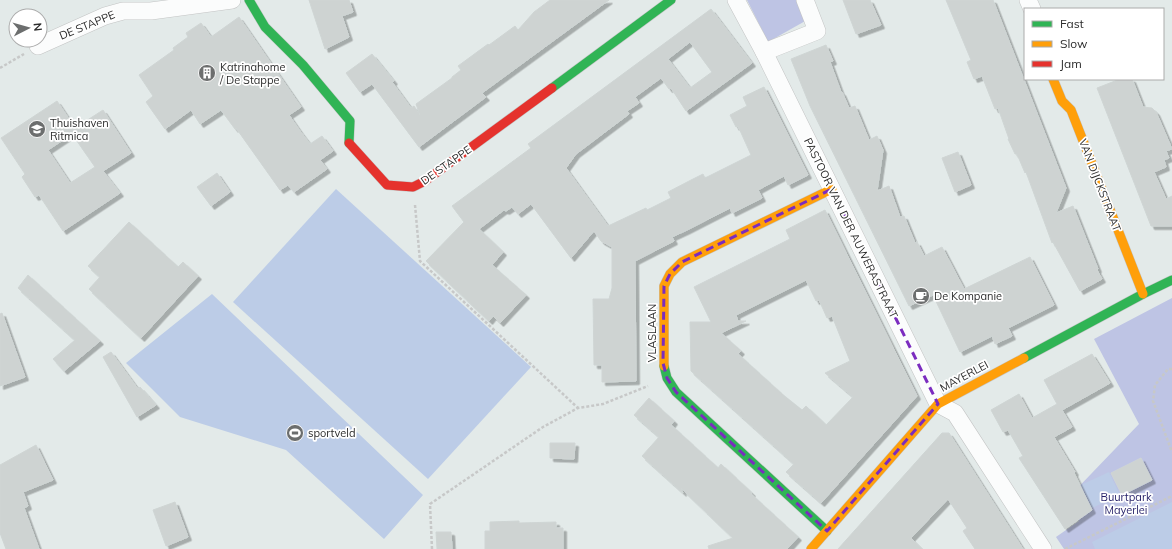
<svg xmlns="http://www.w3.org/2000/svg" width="1172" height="549" viewBox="0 0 1172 549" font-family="Mulish,sans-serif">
<defs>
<filter id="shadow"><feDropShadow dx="3.5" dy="3.5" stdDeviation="0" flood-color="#0004"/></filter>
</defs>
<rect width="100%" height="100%" fill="#e3eae9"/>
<!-- green -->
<g fill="#bec4e4">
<polygon points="747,0 799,0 807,20 768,42"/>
<polygon points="1172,298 1172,549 1064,549 1056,537 1079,521 1067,499 1139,424 1094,339"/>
</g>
<!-- pitch -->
<g fill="#bccce7">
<polygon points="336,189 531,367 428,479 233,302"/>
<polygon points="212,294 423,495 384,539 286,450 180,417 126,363"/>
<polygon points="1109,472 1120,495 1092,508 1081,485"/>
<polygon points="1172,502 1172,549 1095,549 1092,542"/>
</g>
<!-- building -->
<g fill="#ced3d2" stroke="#cfd5d4" fill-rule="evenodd" filter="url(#shadow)">
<polygon points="309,0 349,0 353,12 342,16 349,37 325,49"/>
<polygon points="550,0 609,0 482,93 486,97 419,147 372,84 360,92 346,73 372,54 394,81 392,82 411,108 414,106 420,115 416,104 452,78 452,77 461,70 458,66 488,44 489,45 515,26 518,30 534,12"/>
<polygon points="843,0 870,0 881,25 856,34"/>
<polygon points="946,0 993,0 1066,188 1056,213 1073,206 1098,269 1097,270 1102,279 1080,291 1053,242 1052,243 1026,172 1025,173 1017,154 1015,154 1008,139 1009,139 998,108 995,109 982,76 974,79 967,62 971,60"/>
<path d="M711,9L752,63L686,111L671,88L669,89L661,78L635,97L639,103L627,111L629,114L576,154L566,168L608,226L646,208L647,210L671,198L668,192L691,180L703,174L705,178L751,155L738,126L736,127L730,115L747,106L743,97L764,87L808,175L788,185L784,176L758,190L762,198L732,213L730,208L687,230L672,237L674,241L635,261L636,381L602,382V365H594L593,299H609L612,288V247L601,241L594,231L571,258L531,204L518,214L512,207L506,211L504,210L479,229L503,252L492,265L526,295L500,323L493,316L489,321L426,261L464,222L452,206L531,148L528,144ZM690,42L712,72L690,88L668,59Z"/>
<polygon points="239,17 301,107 289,115 300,131 310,144 322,136 333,151 320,160 327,169 294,192 288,185 280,190 236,128 235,129 221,110 200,124 191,110 165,129 146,102 153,96 139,75 174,50 173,48 188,37 186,33 201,23 211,37"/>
<polygon points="826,45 833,61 830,62 841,92 842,92 849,108 855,106 869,140 877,136 883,150 877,191 889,186 900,217 904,216 915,243 917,242 924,256 942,247 964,289 1030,257 1054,305 1008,328 1012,336 995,344 992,336 960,352 933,295 909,306 810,106 791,59"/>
<polygon points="1120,79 1132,79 1143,107 1152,108 1156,112 1172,149 1166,151 1169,158 1164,160 1166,167 1154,172 1166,199 1172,196 1172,226 1151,226 1097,88"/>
<path d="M57,101L75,128L103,110L131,153L103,171L120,193L63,231L39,195L35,197L22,177L25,174L1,138ZM72,134L95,167L70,183L48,150Z"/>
<polygon points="958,152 971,185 955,192 942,158"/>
<polygon points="217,173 230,192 211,206 197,187"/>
<path d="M825,210L917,396L821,503L786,472L794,464L691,371L690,322H711L694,287L790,239L786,230ZM806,280L816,301L819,300L827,318L832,316L850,361L825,373L853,397L826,425L806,406L802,410L782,394L738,354L741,351L721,333L746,321H738L736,315Z"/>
<polygon points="129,222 178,267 183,262 198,276 141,338 89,289 100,277 88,266"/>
<polygon points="28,275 100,341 64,371 53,359 75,340 18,288"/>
<polygon points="2,313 25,377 0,386 0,314"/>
<polygon points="111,352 138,389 140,387 156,405 137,417 103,357"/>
<polygon points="1092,354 1110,383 1062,410 1072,427 1054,437 1075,472 1074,473 1092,510 1065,529 1019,458 1023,456 1008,430 1003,432 991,410 1019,394 1032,418 1057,404 1044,380"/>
<polygon points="649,398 674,421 671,425 682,435 718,468 721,464 752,493 751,494 798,537 787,549 709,549 708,546 733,538 681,488 683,493 642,456 659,437 634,415"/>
<polygon points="942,433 949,433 1023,549 975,549 963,531 967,528 948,499 911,538 922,549 838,549"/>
<polygon points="550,443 575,443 574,459 550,458"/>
<polygon points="36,445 53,480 23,492 28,506 24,508 39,549 6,549 0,533 0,465"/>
<polygon points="1141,458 1152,480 1122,495 1111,473"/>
<polygon points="175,502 188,537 166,546 153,510"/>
<polygon points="519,521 519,523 556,522 556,528 563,528 563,549 485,549 485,531 490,531 490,522"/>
<polygon points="436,532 451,532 452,549 437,549"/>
</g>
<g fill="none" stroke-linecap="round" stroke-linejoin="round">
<!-- street casing -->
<g stroke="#c3c4c4" stroke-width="18">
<g id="street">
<polyline points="736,0 764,52 817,31 805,0"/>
<polyline points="1028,0 1032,9"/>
<polyline points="38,46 105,16 123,11 151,11 232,0"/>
<polyline points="764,52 938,404 955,413 1043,549"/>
</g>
</g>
<!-- fast casing -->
<g stroke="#c3c4c4" stroke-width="10">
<g id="fast">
<polyline points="249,0 265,27 303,65 350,121 349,143"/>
<polyline points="552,88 671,0"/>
<polyline points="1024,358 1143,294 1172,280"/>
<polyline points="664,366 667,378 676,392 827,531"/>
</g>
</g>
<!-- slow casing -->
<g stroke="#c3c4c4" stroke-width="10">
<g id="slow">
<polyline points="1053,79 1062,101 1071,110 1143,294"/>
<polyline points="664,366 664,286 670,274 682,262 832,189"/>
<polyline points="811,549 938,404 1024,358"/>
</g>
</g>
<!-- jam casing -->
<g stroke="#c3c4c4" stroke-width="10">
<polyline id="jam" points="349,143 387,185 413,187 425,181 552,88"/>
</g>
<!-- path -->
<g stroke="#c7c8c8" stroke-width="2.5" stroke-dasharray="3 2" stroke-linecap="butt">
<polyline points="0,68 24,54"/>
<polyline points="415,205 420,261 578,408"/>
<polyline points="1172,369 1168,369 1155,385 1153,401 1172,452"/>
<polyline points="432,549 430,504 543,427 578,408 603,404 648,386"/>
<polyline points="1065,549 1172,496"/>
</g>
<!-- street -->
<use href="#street" stroke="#fbfcfc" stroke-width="17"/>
<!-- fast -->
<use href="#fast" stroke="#30b455" stroke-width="9"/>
<!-- slow -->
<use href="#slow" stroke="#ff9f0a" stroke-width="9"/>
<!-- jam -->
<use href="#jam" stroke="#e5322d" stroke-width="9"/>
</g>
<!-- marked area -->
<path fill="none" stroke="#7b2cbf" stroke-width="3" stroke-dasharray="8 5" stroke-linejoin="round" d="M832,189L938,404L827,531L676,392L667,378L663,363L664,286L670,274L682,262Z"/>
<!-- icons -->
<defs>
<g id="building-disc" transform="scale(0.9)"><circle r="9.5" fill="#6c6e6e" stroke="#fff"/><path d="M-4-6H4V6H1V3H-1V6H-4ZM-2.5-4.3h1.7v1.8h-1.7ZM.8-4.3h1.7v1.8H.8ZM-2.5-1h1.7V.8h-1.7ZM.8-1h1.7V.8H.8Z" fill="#fff"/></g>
<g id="school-disc" transform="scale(0.9)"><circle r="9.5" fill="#6c6e6e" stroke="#fff"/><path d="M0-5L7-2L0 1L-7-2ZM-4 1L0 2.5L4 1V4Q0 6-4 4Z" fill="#fff"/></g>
<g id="cafe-disc" transform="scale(0.9)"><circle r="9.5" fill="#6c6e6e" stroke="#fff"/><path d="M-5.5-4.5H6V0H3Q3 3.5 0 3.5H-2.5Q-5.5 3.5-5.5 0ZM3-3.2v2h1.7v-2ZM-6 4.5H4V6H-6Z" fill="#fff"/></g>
<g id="stadium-disc" transform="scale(0.9)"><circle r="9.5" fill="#6c6e6e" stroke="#fff"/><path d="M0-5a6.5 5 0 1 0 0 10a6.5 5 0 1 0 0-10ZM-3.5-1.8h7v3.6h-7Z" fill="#fff"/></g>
</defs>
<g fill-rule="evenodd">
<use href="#building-disc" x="207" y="73"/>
<use href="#school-disc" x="37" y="129"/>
<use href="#cafe-disc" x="921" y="296"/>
<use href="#stadium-disc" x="295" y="433"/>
</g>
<g text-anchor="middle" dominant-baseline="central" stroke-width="3.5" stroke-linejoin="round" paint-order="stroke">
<!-- street labels -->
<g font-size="11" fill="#2c2c2c" stroke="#fff">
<text transform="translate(87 25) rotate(-22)">DE STAPPE</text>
<text transform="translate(446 165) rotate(-35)">DE STAPPE</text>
<text transform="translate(1100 185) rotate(69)">VAN DIJCKSTRAAT</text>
<text transform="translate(851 228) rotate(64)">PASTOOR VAN DER AUWERASTRAAT</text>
<text transform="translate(652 333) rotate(-90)">VLASLAAN</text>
<text transform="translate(964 376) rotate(-28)">MAYERLEI</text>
</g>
<!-- poi labels -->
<g font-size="11" fill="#2c2c2c" stroke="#fff" text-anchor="start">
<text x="220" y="67">Katrinahome<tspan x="220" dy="13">/ De Stappe</tspan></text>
<text x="50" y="123">Thuishaven<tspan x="50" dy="13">Ritmica</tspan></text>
<text x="934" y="296">De Kompanie</text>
<text x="308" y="433">sportveld</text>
</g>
<!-- park labels -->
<g font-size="11" fill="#241f67" stroke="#fff">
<text x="1126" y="497">Buurtpark<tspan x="1126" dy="13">Mayerlei</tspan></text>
</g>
</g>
<!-- legend -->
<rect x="1024" y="8" width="140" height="72" fill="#ffffff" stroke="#ababab"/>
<rect x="1032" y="21" width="20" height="6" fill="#30b455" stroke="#ababab"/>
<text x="1060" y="28" font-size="12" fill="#2c2c2c">Fast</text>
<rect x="1032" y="41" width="20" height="6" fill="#ff9f0a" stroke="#ababab"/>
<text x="1060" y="48" font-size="12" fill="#2c2c2c">Slow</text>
<rect x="1032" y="61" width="20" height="6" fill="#e5322d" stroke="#ababab"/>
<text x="1060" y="68" font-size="12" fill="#2c2c2c">Jam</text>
<!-- north arrow -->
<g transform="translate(28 28) rotate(84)"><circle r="19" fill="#ffffff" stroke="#ababab"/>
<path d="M0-3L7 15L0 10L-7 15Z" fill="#6c6e6e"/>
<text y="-6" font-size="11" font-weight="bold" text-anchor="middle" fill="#2c2c2c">N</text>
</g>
</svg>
